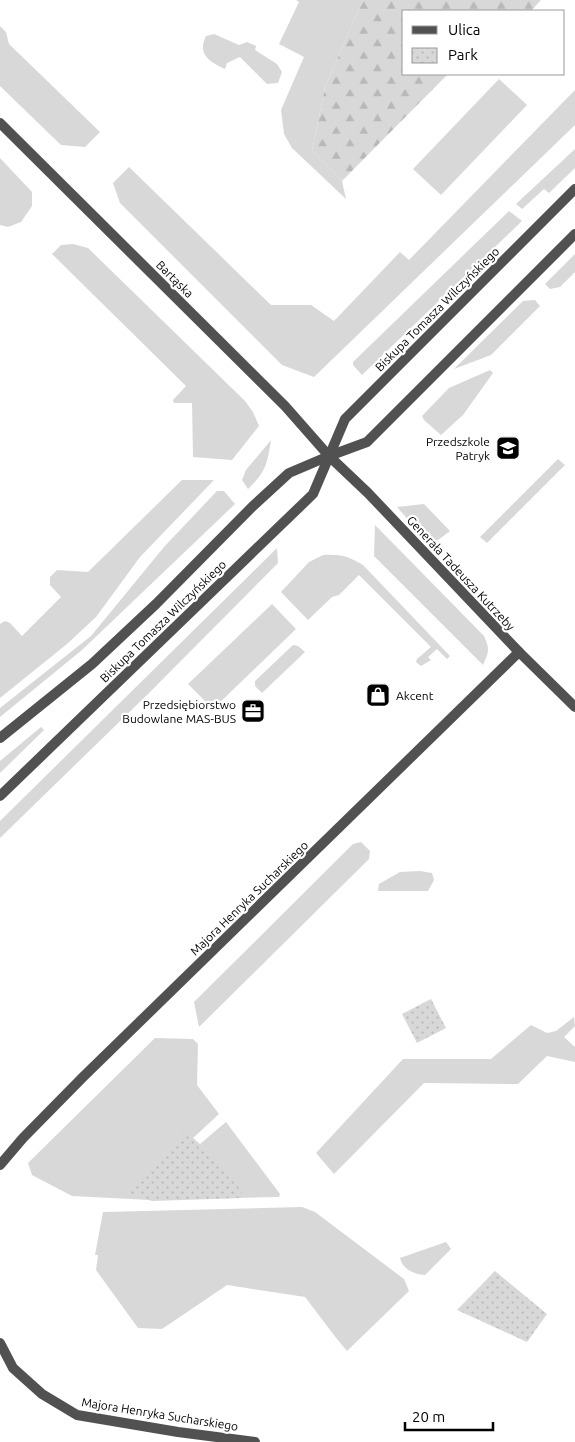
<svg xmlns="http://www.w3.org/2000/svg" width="575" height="1442" viewBox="0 0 575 1442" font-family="Ubuntu,sans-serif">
<defs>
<pattern id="forest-firs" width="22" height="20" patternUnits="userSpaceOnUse" patternTransform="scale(1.25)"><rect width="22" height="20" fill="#d8d8d8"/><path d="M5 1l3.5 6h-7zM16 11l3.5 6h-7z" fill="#b8b8b8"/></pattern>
<pattern id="park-dots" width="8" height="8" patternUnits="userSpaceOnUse" patternTransform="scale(1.25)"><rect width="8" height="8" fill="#d8d8d8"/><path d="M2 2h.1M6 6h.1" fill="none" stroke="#b8b8b8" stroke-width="1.8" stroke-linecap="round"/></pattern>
</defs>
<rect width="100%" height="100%" fill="#fff"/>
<!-- grass -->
<g fill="#d8d8d8">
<polygon points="296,0 363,0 325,87 312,151 342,181 346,199 292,148 284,134 281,110 304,57 279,44 299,2"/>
<polygon points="0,26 6,32 9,44 100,132 85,147 61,145 0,86"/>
<path d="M214,34L239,45L247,42L256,46L255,50L277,64L282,72L278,83L267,84L240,57L227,63L225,69C209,62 197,54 206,36Z"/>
<polygon points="499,79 527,105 441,195 413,169"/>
<polygon points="575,90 575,125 314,377 282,365 120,203 113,183 129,167 271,305 311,305 334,321 400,252 409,260"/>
<polygon points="575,149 575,168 549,193 544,189 522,209 516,204"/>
<polygon points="0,158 32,192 32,206 21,222 8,227 0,225"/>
<polygon points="509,211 522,221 362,375 353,365 353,362"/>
<polygon points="73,244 88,248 245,401 253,412 259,426 232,460 193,457 192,403 174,403 173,400 186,386 52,254 61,245"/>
<polygon points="575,254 575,272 560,287 550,289 545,284"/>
<polygon points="535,300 540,306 491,355 454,369 523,301"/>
<polygon points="490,370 493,373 463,415 441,435 424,420 422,416 449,388"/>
<path d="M271,440C267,465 266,471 248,489L242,480L246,470Z"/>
<polygon points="558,459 565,465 487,543 480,537"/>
<polygon points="182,480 214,480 140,557 96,617 67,644 0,698 0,624 5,621 10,623 22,636 61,597 50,585 50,577 57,570 88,572"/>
<polygon points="217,491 224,491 235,504 82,650 0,717 0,708 91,636 164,547"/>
<polygon points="424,504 450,531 438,540 427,541 397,507"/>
<path d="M375,525L484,636C490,649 489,652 483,665L374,556Z"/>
<polygon points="277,548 278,563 150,692 0,838 0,821"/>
<path d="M323,555C341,554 348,556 363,565L450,656L447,659L437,649L428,657L431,660L421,666L416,662L417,659L431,647L359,575L339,595L332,597L308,620L281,592L309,562Z"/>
<polygon points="272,604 296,629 213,709 188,684"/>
<polygon points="293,645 298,646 305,652 262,693 255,686 255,681"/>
<polygon points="41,727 44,730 0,773 0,761"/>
<polygon points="361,842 370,851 369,859 199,1027 194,1002 353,844"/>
<polygon points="420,871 432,873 434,880 428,891 378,891 379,884 400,872"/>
<polygon points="574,1017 575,1026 564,1037 575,1047 575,1062 547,1056 518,1084 424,1083 334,1174 316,1153 403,1059 491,1059 531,1025 547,1033 556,1031"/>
<polygon points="155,1038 193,1039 198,1044 197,1085 219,1114 193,1138 200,1144 226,1122 280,1194 279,1197 150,1200 72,1196 32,1175 28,1163"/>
<polygon points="302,1207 315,1212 404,1279 409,1291 347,1351 337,1339 305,1297 227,1285 162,1329 138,1328 96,1270 98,1255 95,1255 103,1212"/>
<path d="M446,1242L451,1249L425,1275C414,1274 403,1270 400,1258Z"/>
</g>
<!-- forest -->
<polygon fill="url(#forest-firs)" points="363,0 541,0 531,11 404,11 404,74 448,74 342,181 312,151 325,87"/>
<!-- park -->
<g fill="url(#park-dots)">
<polygon points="431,999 446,1028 417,1043 402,1014"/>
<polygon points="186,1130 193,1138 243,1187 241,1198 152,1201 127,1193"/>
<polygon points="495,1271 547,1314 527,1342 457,1310"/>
</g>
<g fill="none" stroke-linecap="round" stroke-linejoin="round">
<!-- minor -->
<g stroke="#515151" stroke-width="10">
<polyline points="329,456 368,493 519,652 575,707"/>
<polyline points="0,1165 23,1138 83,1077 519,652"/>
<polyline points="0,1343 13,1368 42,1394 77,1415 178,1432 255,1442"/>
</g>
<!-- tertiary -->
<g stroke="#515151" stroke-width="10">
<polyline points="0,123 285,406 329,456"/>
<polyline points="0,738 92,664 156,604 252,507 289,473 329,456 367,442 575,234"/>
<polyline points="0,796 313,494 345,419 575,189"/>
</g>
</g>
<!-- icons -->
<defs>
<g id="school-square" transform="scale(1.25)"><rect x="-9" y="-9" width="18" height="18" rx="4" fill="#000" stroke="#fff"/><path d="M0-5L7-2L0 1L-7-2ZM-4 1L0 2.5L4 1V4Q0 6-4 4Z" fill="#fff"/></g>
<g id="shop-square" transform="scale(1.25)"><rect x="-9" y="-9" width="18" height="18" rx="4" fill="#000" stroke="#fff"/><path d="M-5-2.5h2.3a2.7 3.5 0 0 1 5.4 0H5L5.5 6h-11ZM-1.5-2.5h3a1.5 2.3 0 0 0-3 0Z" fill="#fff"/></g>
<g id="office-square" transform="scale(1.25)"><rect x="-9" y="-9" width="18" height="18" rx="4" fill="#000" stroke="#fff"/><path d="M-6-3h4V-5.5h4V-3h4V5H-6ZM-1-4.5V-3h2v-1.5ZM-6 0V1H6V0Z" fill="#fff"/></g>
</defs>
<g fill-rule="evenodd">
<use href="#school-square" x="508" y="448"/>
<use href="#shop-square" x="378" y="695"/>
<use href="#office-square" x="253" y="711"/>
</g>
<g text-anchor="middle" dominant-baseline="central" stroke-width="4.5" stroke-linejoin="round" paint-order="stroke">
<!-- street labels -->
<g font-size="12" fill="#000" stroke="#fff">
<text transform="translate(175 279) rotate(45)">Bartąska</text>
<text transform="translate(437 309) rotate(-45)">Biskupa Tomasza Wilczyńskiego</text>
<text transform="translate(461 573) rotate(47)">Generała Tadeusza Kutrzeby</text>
<text transform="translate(163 621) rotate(-44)">Biskupa Tomasza Wilczyńskiego</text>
<text transform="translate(249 898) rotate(-44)">Majora Henryka Sucharskiego</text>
<text transform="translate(160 1414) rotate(9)">Majora Henryka Sucharskiego</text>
</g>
<!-- poi labels -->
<g font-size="12" fill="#000" stroke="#fff" text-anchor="end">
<text x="490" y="441">Przedszkole<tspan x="490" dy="14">Patryk</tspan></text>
<text x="396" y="695" text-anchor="start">Akcent</text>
<text x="236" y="704">Przedsiębiorstwo<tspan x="236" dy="14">Budowlane MAS-BUS</tspan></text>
</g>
</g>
<!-- legend -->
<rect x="402" y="10" width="162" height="65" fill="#ffffff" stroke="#999999"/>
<rect x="412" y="26" width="25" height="8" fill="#515151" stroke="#999999"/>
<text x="448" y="35" font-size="15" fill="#000000">Ulica</text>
<rect x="412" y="48" width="25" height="15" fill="url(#park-dots)" stroke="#999999"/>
<text x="448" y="60" font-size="15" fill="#000000">Park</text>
<!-- scale -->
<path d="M405 1422v8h88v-8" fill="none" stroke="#000000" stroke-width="2.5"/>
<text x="412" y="1422" font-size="15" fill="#000000" stroke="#ffffff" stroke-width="4" paint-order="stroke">20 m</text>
</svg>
